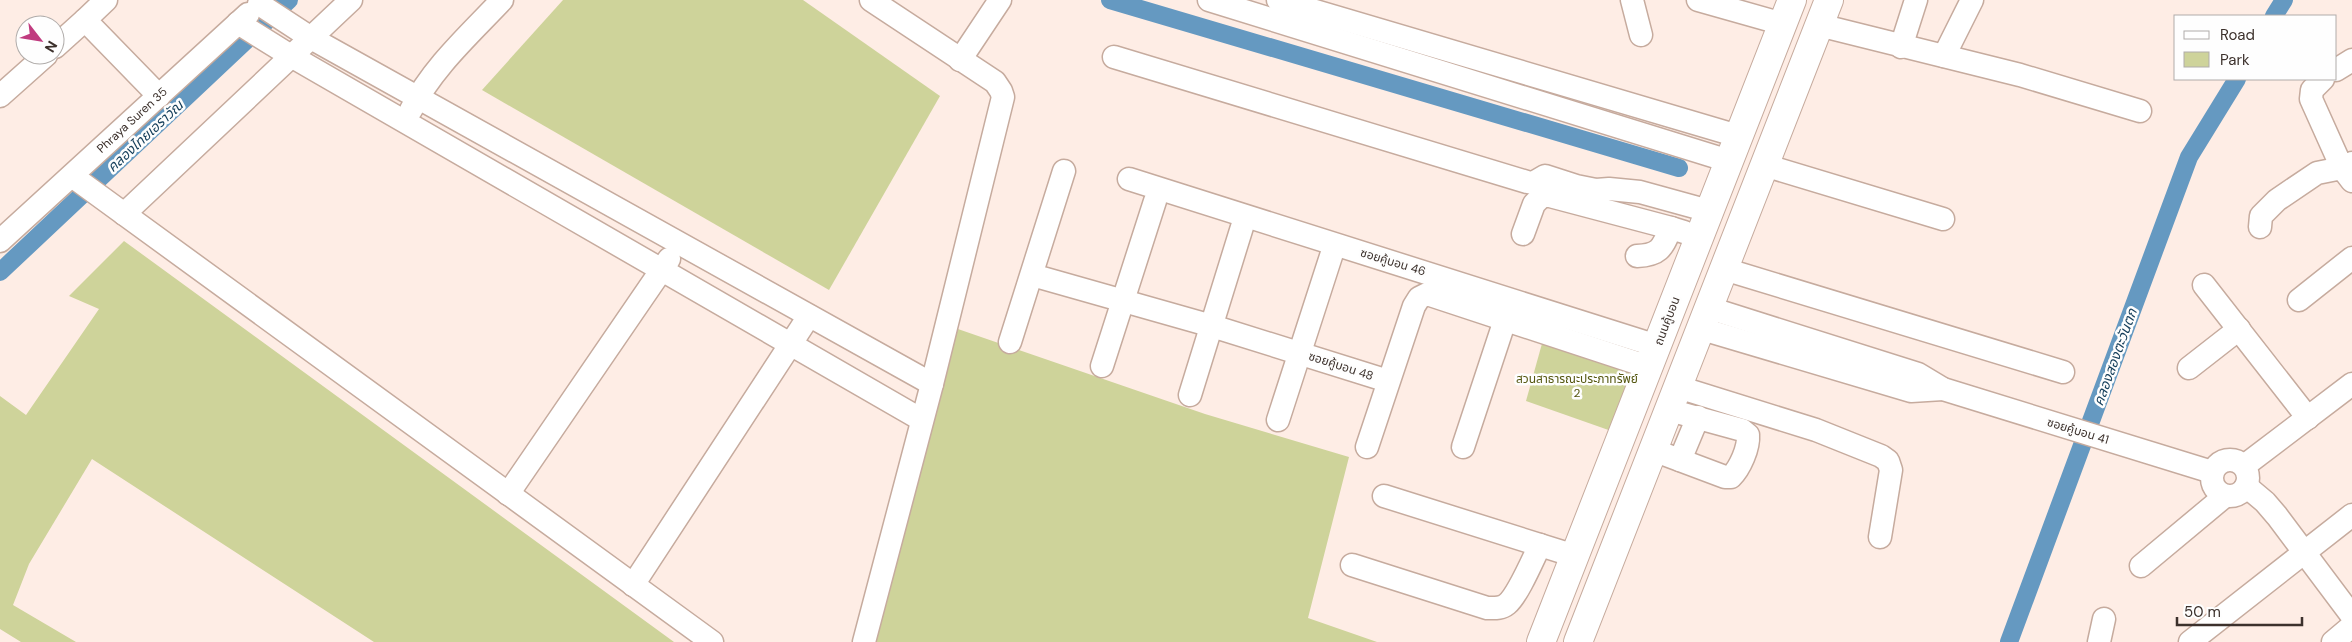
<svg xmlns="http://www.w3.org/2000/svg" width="2352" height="642" viewBox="0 0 2352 642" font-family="'DM Sans','Noto Sans Thai',sans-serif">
<rect width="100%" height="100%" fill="#feede5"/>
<!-- green -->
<g fill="#ced39a">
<polygon points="563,0 803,0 940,96 829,290 482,90"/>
<polygon points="124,241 674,642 374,642 92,459 29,564 13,605 76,642 21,642 0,629 0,396 26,415 99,309 69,296"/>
<polygon points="955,328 1205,414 1349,457 1308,618 1377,642 872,642"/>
<polygon points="1543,340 1640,376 1617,433 1526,401"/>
</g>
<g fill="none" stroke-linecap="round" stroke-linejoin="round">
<!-- canal -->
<g stroke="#6599c1" stroke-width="18">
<polyline points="1110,0 1679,168"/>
<polyline points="2274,16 2284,0"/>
<polyline points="0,272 289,0"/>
<polyline points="2009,642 2189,157 2237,79"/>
</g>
<!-- minor casing -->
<g stroke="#c6ab9e" stroke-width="25">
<g id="minor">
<polyline points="106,0 85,20 159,96"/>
<polyline points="1209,0 1729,161"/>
<polyline points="1278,0 1738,136"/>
<polyline points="1632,0 1641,35"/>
<polyline points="1698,0 1783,24"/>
<polyline points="259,4 311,38 932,384"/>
<polyline points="238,23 291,56 922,420"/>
<polyline points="1819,25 2020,75 2140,111"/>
<polyline points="55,47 85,20"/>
<polyline points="1901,47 1916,0"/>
<polyline points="1944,56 1972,0"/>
<polyline points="1114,57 1527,182 1533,183 1545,176 1576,186 1596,190 1609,189 1640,192 1709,211"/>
<polyline points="960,60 1000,0"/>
<polyline points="2336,70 2352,60"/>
<polyline points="2323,79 2312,90 2311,99 2342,168 2352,163"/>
<polyline points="0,96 46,55"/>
<path d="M411,110C432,68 470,34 502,0"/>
<polyline points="1764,165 1943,219"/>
<polyline points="72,176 712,642"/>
<polyline points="1129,179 1657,346"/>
<polyline points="124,214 351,0"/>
<polyline points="2260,227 2261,216 2277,200 2317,173 2342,168 2352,181"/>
<polyline points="1523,234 1534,204 1542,196 1550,196 1671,228"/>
<path id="s1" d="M0,241L248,14"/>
<path d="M1637,256C1660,255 1662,248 1671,228L1684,232"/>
<polyline points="1724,269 2063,372"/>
<polyline points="1032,275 1212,326 1388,381"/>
<polyline points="2204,285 2308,418"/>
<polyline points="2299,300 2352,258"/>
<polyline points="1709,308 1918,374 1943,389 2212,472"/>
<polyline points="1702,329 1911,391 1943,389"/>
<polyline points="1010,342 1064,171"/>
<polyline points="1102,366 1155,201"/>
<polyline points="2189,368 2239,329"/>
<polyline points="1678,387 1816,430 1881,456 1888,461 1891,470 1880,537"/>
<polyline points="1190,395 1242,227"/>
<polyline points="1278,420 1332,253"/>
<polyline points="1367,447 1414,306 1419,298 1427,294 1649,367"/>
<polyline points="1463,447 1505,320"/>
<path d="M1653,450L1725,477H1731C1740,468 1749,448 1748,435L1742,430L1669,410"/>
<circle cx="2230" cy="478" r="18"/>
<polyline points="1680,460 1698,417"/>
<polyline points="2244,466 2352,384"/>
<polyline points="2246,486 2265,502 2277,516 2352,616"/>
<polyline points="508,494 669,259"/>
<polyline points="1384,496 1575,556"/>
<path d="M1352,565L1487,608C1494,608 1501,609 1507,604C1518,595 1533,559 1540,545"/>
<polyline points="2141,566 2225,496"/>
<polyline points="633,585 809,316"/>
<polyline points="864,642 932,384 1003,97 1001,91 995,82 871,0"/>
<polyline points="2099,642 2104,619"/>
<polyline points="2190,642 2352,515"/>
<polyline points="2333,642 2352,626"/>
</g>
</g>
<!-- major casing -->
<g stroke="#c6ab9e" stroke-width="30">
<g id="major">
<polyline points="1541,642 1792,0"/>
<polyline points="1578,642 1829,0"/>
</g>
</g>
<!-- minor -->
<use href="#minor" stroke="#fff" stroke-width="22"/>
<!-- major -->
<use href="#major" stroke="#fff" stroke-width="28"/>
</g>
<g text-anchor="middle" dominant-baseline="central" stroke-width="5" stroke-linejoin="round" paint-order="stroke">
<!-- street labels -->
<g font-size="12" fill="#3c312c" stroke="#fefefe">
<text stroke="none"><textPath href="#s1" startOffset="179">Phraya Suren 35</textPath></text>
<text transform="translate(1393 262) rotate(17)">ซอยคู้บอน 46</text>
<text transform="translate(1667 321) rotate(-69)">ถนนคู้บอน</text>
<text transform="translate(1341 366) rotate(18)">ซอยคู้บอน 48</text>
<text transform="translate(2078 431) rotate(17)">ซอยคู้บอน 41</text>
</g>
<!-- park labels -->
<g font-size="12" fill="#54560f" stroke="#fefefe">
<text x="1577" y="379">สวนสาธารณะประภาทรัพย์<tspan x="1577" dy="14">2</tspan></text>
</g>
<!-- water labels -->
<g font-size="14" font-style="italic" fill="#17405c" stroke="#fefefe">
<text transform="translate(145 136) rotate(-43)">คลองไทยเอราวัณ</text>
<text transform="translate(2115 357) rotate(-70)">คลองสองตะวันตก</text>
</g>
</g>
<!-- legend -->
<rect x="2174" y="15" width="162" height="65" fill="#fefefe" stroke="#b0acaa"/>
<rect x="2184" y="31" width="25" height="8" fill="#ffffff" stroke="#b0acaa"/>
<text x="2220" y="40" font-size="15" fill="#3c312c">Road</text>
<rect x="2184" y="52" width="25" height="15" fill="#ced39a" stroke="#b0acaa"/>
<text x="2220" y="65" font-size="15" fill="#3c312c">Park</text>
<!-- north arrow -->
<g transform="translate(40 40) rotate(121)"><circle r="24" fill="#fefefe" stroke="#b0acaa"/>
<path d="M0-4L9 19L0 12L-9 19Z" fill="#c03b7f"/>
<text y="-8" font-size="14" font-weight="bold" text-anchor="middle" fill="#3c312c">N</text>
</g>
<!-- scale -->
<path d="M2177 617v8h125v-8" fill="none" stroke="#3c312c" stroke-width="2.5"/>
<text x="2184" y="617" font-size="15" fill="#3c312c" stroke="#fefefe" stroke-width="4" paint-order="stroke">50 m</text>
</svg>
